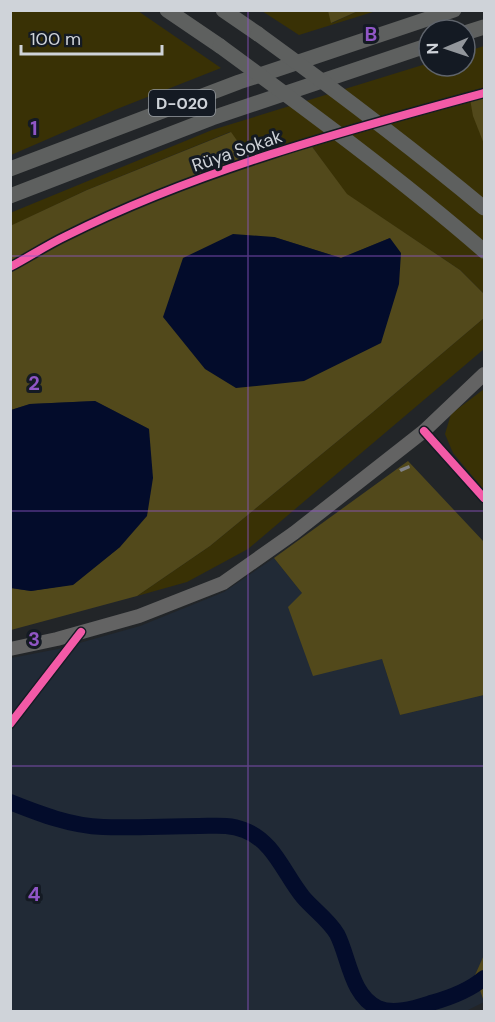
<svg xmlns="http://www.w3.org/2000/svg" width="495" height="1022" viewBox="0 0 495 1022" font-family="'DM Sans',sans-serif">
<rect width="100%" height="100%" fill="#222528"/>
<!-- built -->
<polygon fill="#212a36" points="274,558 302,593 382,659 400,715 484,695 484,956 475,975 484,1002 464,1012 11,1012 11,658 58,649 140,626 224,592"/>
<!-- green -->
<g fill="#393105">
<polygon points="11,10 138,11 221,68 117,109 11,155"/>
<polygon points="262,11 328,11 332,23 358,11 376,11 299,35"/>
<polygon points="484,46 484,294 460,270 346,194 310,144 253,163 230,132 87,190 11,226 10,213 212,130 429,63 429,66 465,66 465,52"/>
<polygon points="484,318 484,349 248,549 187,582 137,596 210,546 373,412"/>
<polygon points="484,389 484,490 453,453 445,434 451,414"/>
</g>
<!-- forest -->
<g fill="#52491b" fill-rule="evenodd">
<polygon points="328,11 328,10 358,11 331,23"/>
<polygon points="484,96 484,144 473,116 470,99"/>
<path d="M231,132L253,163L310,144L347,194L460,270L484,294V318L373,412L210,546L137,596L11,630V588L31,591L74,584L120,547L149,429L95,401L30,404L11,410L10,226L87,190ZM274,237L341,258L390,238L205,369Z"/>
<polygon points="408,461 484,542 484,695 400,715 382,659 313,676 288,607 302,593 274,558"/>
<polygon points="484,955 484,1002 475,975"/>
</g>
<!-- water -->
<g fill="#030c2b">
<polygon points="233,234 274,237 341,258 390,238 401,253 399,284 381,343 304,381 236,388 205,369 163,317 183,258"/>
<polygon points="95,401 149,429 153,478 147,516 120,547 73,585 31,591 11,588 11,410 30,404"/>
</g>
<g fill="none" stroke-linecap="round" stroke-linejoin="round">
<!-- river -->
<path stroke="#030c2b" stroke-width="16" d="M10,802C40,814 71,826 103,827C135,828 167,826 199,826C214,826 229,824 244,830C274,841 284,874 303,897C314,910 328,919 337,934C349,957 351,996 378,1008C394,1015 415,1008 431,1003C449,998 470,990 484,978"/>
</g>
<!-- building -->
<polygon fill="#808286" points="409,465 410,468 401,472 399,469"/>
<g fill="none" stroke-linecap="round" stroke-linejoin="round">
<!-- minor -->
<g stroke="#626160" stroke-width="10">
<path d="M10,267C29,257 47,245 66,236C198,170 343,131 484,93"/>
<polyline points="424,431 484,498"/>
<polyline points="10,724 81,632"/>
</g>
<!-- major -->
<polyline stroke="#636363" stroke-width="14" points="10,649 57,639 139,616 223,583 294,533 424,431 484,374"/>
<!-- highway -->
<g stroke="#5e605f" stroke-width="15">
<polyline points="167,10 220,46"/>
<polyline points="223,10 258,34"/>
<polyline points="465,33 484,27"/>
<polyline points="10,169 239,82 454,10"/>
<polyline points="10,196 212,118 429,45"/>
</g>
<!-- highway-bridge -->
<g stroke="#5e605f" stroke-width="15">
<path d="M258,34C335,90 411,147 484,208"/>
<path d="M220,46C310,112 400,178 484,251"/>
</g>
<!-- cycleway casing -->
<g stroke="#141a23" stroke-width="11">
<g id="cycleway">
<path d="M10,267C29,257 47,245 66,236C198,170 343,131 484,93"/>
<polyline points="424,431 484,498"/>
<polyline points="10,724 81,632"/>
</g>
</g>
<!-- cycleway -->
<use href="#cycleway" stroke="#f35aa7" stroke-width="8"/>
</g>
<!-- grid -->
<path fill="none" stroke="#9056c6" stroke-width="1.5" stroke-opacity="0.55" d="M248,10V1012M10,256H484M10,511H484M10,766H484"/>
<g text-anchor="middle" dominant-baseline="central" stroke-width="6" stroke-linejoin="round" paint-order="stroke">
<!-- shield labels -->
<rect fill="#141a23" stroke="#979ca2" stroke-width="1.5" x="149" y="90" width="66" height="26" rx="4.5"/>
<g font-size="16" font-weight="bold" fill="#cfd3d9">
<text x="182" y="103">D-020</text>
</g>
<!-- street labels -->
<g font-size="18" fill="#cfd3d9" stroke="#141a23">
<text transform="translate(237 151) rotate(-19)">Rüya Sokak</text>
</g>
</g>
<g font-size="20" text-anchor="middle" font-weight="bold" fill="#9056c6" stroke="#141a23" stroke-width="6" stroke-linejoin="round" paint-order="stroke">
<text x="371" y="41">B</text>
<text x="34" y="135">1</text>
<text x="34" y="390">2</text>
<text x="34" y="646">3</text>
<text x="34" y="901">4</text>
</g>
<!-- border -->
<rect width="495" height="1022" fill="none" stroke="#cfd3d9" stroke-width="24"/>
<!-- north arrow -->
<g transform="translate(447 48) rotate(268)"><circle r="28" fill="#141a23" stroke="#5f646c" stroke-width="1.5"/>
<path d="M0-4.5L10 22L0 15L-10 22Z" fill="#92969b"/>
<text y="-9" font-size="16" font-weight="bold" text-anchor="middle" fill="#cfd3d9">N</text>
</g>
<!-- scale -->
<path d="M21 45v9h141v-9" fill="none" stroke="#cfd3d9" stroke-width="3"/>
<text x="30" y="45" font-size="18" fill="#cfd3d9" stroke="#141a23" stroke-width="4.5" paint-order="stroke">100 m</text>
</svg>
